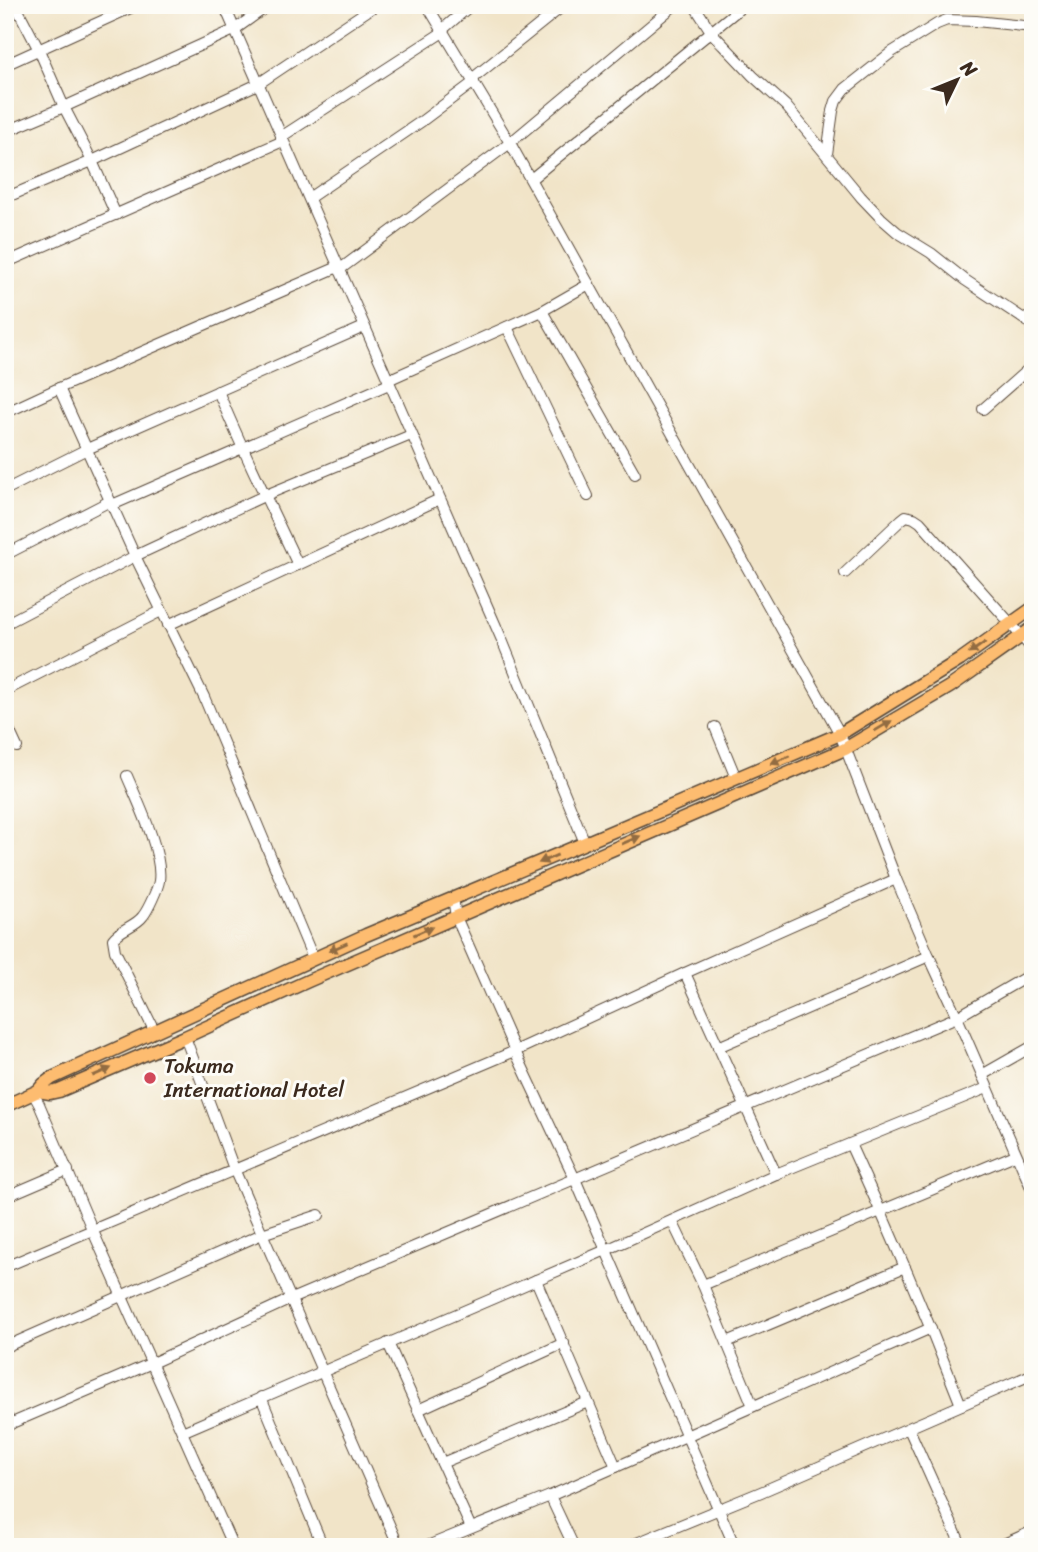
<svg xmlns="http://www.w3.org/2000/svg" width="1038" height="1552" viewBox="0 0 1038 1552" font-family="Sriracha,sans-serif">
<rect width="100%" height="100%" fill="#fdfcf7"/>
<filter id="ink" filterUnits="userSpaceOnUse"><feTurbulence type="fractalNoise" baseFrequency=".0143" numOctaves="2"/><feDisplacementMap in="SourceGraphic" scale="14" xChannelSelector="R" yChannelSelector="G"/><feConvolveMatrix kernelMatrix="1 2 1 2 8 2 1 2 1" color-interpolation-filters="sRGB"/></filter>
<filter id="wash" filterUnits="userSpaceOnUse"><feTurbulence type="fractalNoise" baseFrequency=".00686" numOctaves="4" result="noise"/><feDisplacementMap in="SourceGraphic" scale="28" xChannelSelector="R" yChannelSelector="G"/><feGaussianBlur stdDeviation="1.57" result="paint"/><feColorMatrix in="noise" values="0 0 0 0 0 0 0 0 0 0 0 0 0 0 0 0 0 1.4 0 .05"/><feComposite in="paint" operator="in"/></filter>
<g filter="url(#wash)">
<rect width="100%" height="100%" fill="#f1e4c8"/>
</g>
<g filter="url(#ink)">
<g fill="none" stroke-linecap="round" stroke-linejoin="round">
<!-- minor casing -->
<g stroke="#564638" stroke-width="12">
<g id="minor">
<polyline points="224,5 502,640 585,843"/>
<polyline points="427,5 510,143 840,734 896,879 929,956 957,1017 1033,1192"/>
<polyline points="694,5 712,33 753,76 786,106 861,197 881,218 897,232 931,253 965,280 1033,325"/>
<polyline points="5,10 16,6 39,50 64,107 92,161 116,215"/>
<polyline points="442,30 471,5"/>
<polyline points="5,65 137,5"/>
<polyline points="472,79 564,5"/>
<polyline points="5,132 64,107 234,30 269,5"/>
<polyline points="281,137 443,32"/>
<polyline points="827,154 833,111 836,101 845,89 892,52 937,24 947,20 976,21 1033,27"/>
<polyline points="531,179 744,5"/>
<polyline points="5,198 92,161 258,84 376,5"/>
<polyline points="309,198 422,121 474,82"/>
<polyline points="5,263 283,141"/>
<polyline points="339,270 510,143 675,5"/>
<polyline points="542,311 635,474"/>
<polyline points="507,327 588,496"/>
<polyline points="388,380 542,311 589,284"/>
<polyline points="59,388 135,556 204,697 313,958"/>
<path d="M218,391C242,450 271,507 298,565"/>
<polyline points="983,409 1033,365"/>
<polyline points="5,413 59,388 338,267"/>
<polyline points="5,490 87,449 364,327"/>
<polyline points="112,505 389,384"/>
<polyline points="5,555 110,501"/>
<polyline points="845,573 901,520 906,516 914,518 920,522 1011,624 1033,650"/>
<polyline points="5,624 135,556 266,495 411,435"/>
<polyline points="168,625 440,499"/>
<polyline points="5,691 161,611"/>
<polyline points="5,721 17,747"/>
<polyline points="715,727 736,778"/>
<path d="M127,776C138,802 163,853 159,881C158,888 148,910 143,916C136,926 120,929 113,939L115,951L155,1032"/>
<polyline points="453,898 456,917 515,1051 575,1179 735,1547"/>
<polyline points="685,973 776,1174"/>
<polyline points="185,1037 234,1169 399,1547"/>
<polyline points="718,1047 929,956"/>
<polyline points="982,1075 1033,1046"/>
<polyline points="33,1093 39,1104 92,1229 233,1547"/>
<path d="M850,1144C890,1230 927,1317 961,1405"/>
<polyline points="5,1197 68,1170"/>
<polyline points="672,1221 703,1285 753,1406"/>
<polyline points="5,1267 515,1051 685,973 896,879"/>
<polyline points="536,1280 616,1467"/>
<polyline points="703,1285 1015,1155"/>
<polyline points="727,1342 905,1267"/>
<polyline points="388,1343 471,1528"/>
<polyline points="5,1347 262,1234 319,1215"/>
<polyline points="261,1397 323,1547"/>
<polyline points="418,1410 564,1343"/>
<polyline points="5,1413 11,1424"/>
<polyline points="5,1426 152,1363 291,1299 957,1017 1033,973"/>
<polyline points="909,1429 962,1547"/>
<polyline points="182,1432 606,1250 776,1174 987,1088"/>
<polyline points="442,1463 588,1402"/>
<polyline points="550,1496 574,1547"/>
<polyline points="425,1547 550,1496 931,1328"/>
<polyline points="627,1547 761,1492 1033,1374"/>
<polyline points="997,1547 1033,1531"/>
</g>
</g>
<!-- major casing -->
<g stroke="#564638" stroke-width="15">
<g id="major">
<polyline points="38,1091 50,1093 59,1091 185,1037 308,981 845,749 951,686 1033,628"/>
<polyline points="5,1106 38,1091 44,1084 52,1078 366,935 585,843 840,734 960,660 1033,608"/>
</g>
</g>
<!-- minor -->
<use href="#minor" stroke="#fff" stroke-width="10"/>
<!-- major -->
<use href="#major" stroke="#fdbc6f" stroke-width="12"/>
</g>
<!-- one-way arrows -->
<defs><path id="oneway-solid" d="M-6-.8H1V-3.2L6.5 0L1 3.2V.8H-6Z" transform="scale(1.75)"/></defs>
<g fill="#926c42">
<use href="#oneway-solid" transform="translate(977 648) rotate(145)"/>
<use href="#oneway-solid" transform="translate(883 726) rotate(-31)"/>
<use href="#oneway-solid" transform="translate(780 760) rotate(157)"/>
<use href="#oneway-solid" transform="translate(631 840) rotate(-23)"/>
<use href="#oneway-solid" transform="translate(548 859) rotate(157)"/>
<use href="#oneway-solid" transform="translate(423 931) rotate(-23)"/>
<use href="#oneway-solid" transform="translate(338 947) rotate(156)"/>
<use href="#oneway-solid" transform="translate(102 1072) rotate(-23)"/>
</g>
</g>
<!-- markers -->
<circle fill="#d1495b" stroke="#fdfcf7" stroke-width="2.5" cx="150" cy="1078" r="7"/>
<g text-anchor="middle" dominant-baseline="central" stroke-width="6" stroke-linejoin="round" paint-order="stroke">
<!-- poi labels -->
<g font-size="21" fill="#3b2a1e" stroke="#fdfcf7" text-anchor="start">
<text x="164" y="1066">Tokuma<tspan x="164" dy="24">International Hotel</tspan></text>
</g>
</g>
<!-- margin -->
<rect width="1038" height="1552" fill="none" stroke="#fdfcf7" stroke-width="28"/>
<!-- north arrow -->
<g transform="translate(957 80) rotate(47)" stroke="#fdfcf7" stroke-width="5" paint-order="stroke">
<path d="M0-5L12 26L0 18L-12 26Z" fill="#3b2a1e"/>
<text y="-10" font-size="19" font-weight="bold" text-anchor="middle" fill="#3b2a1e">N</text>
</g>
</svg>
